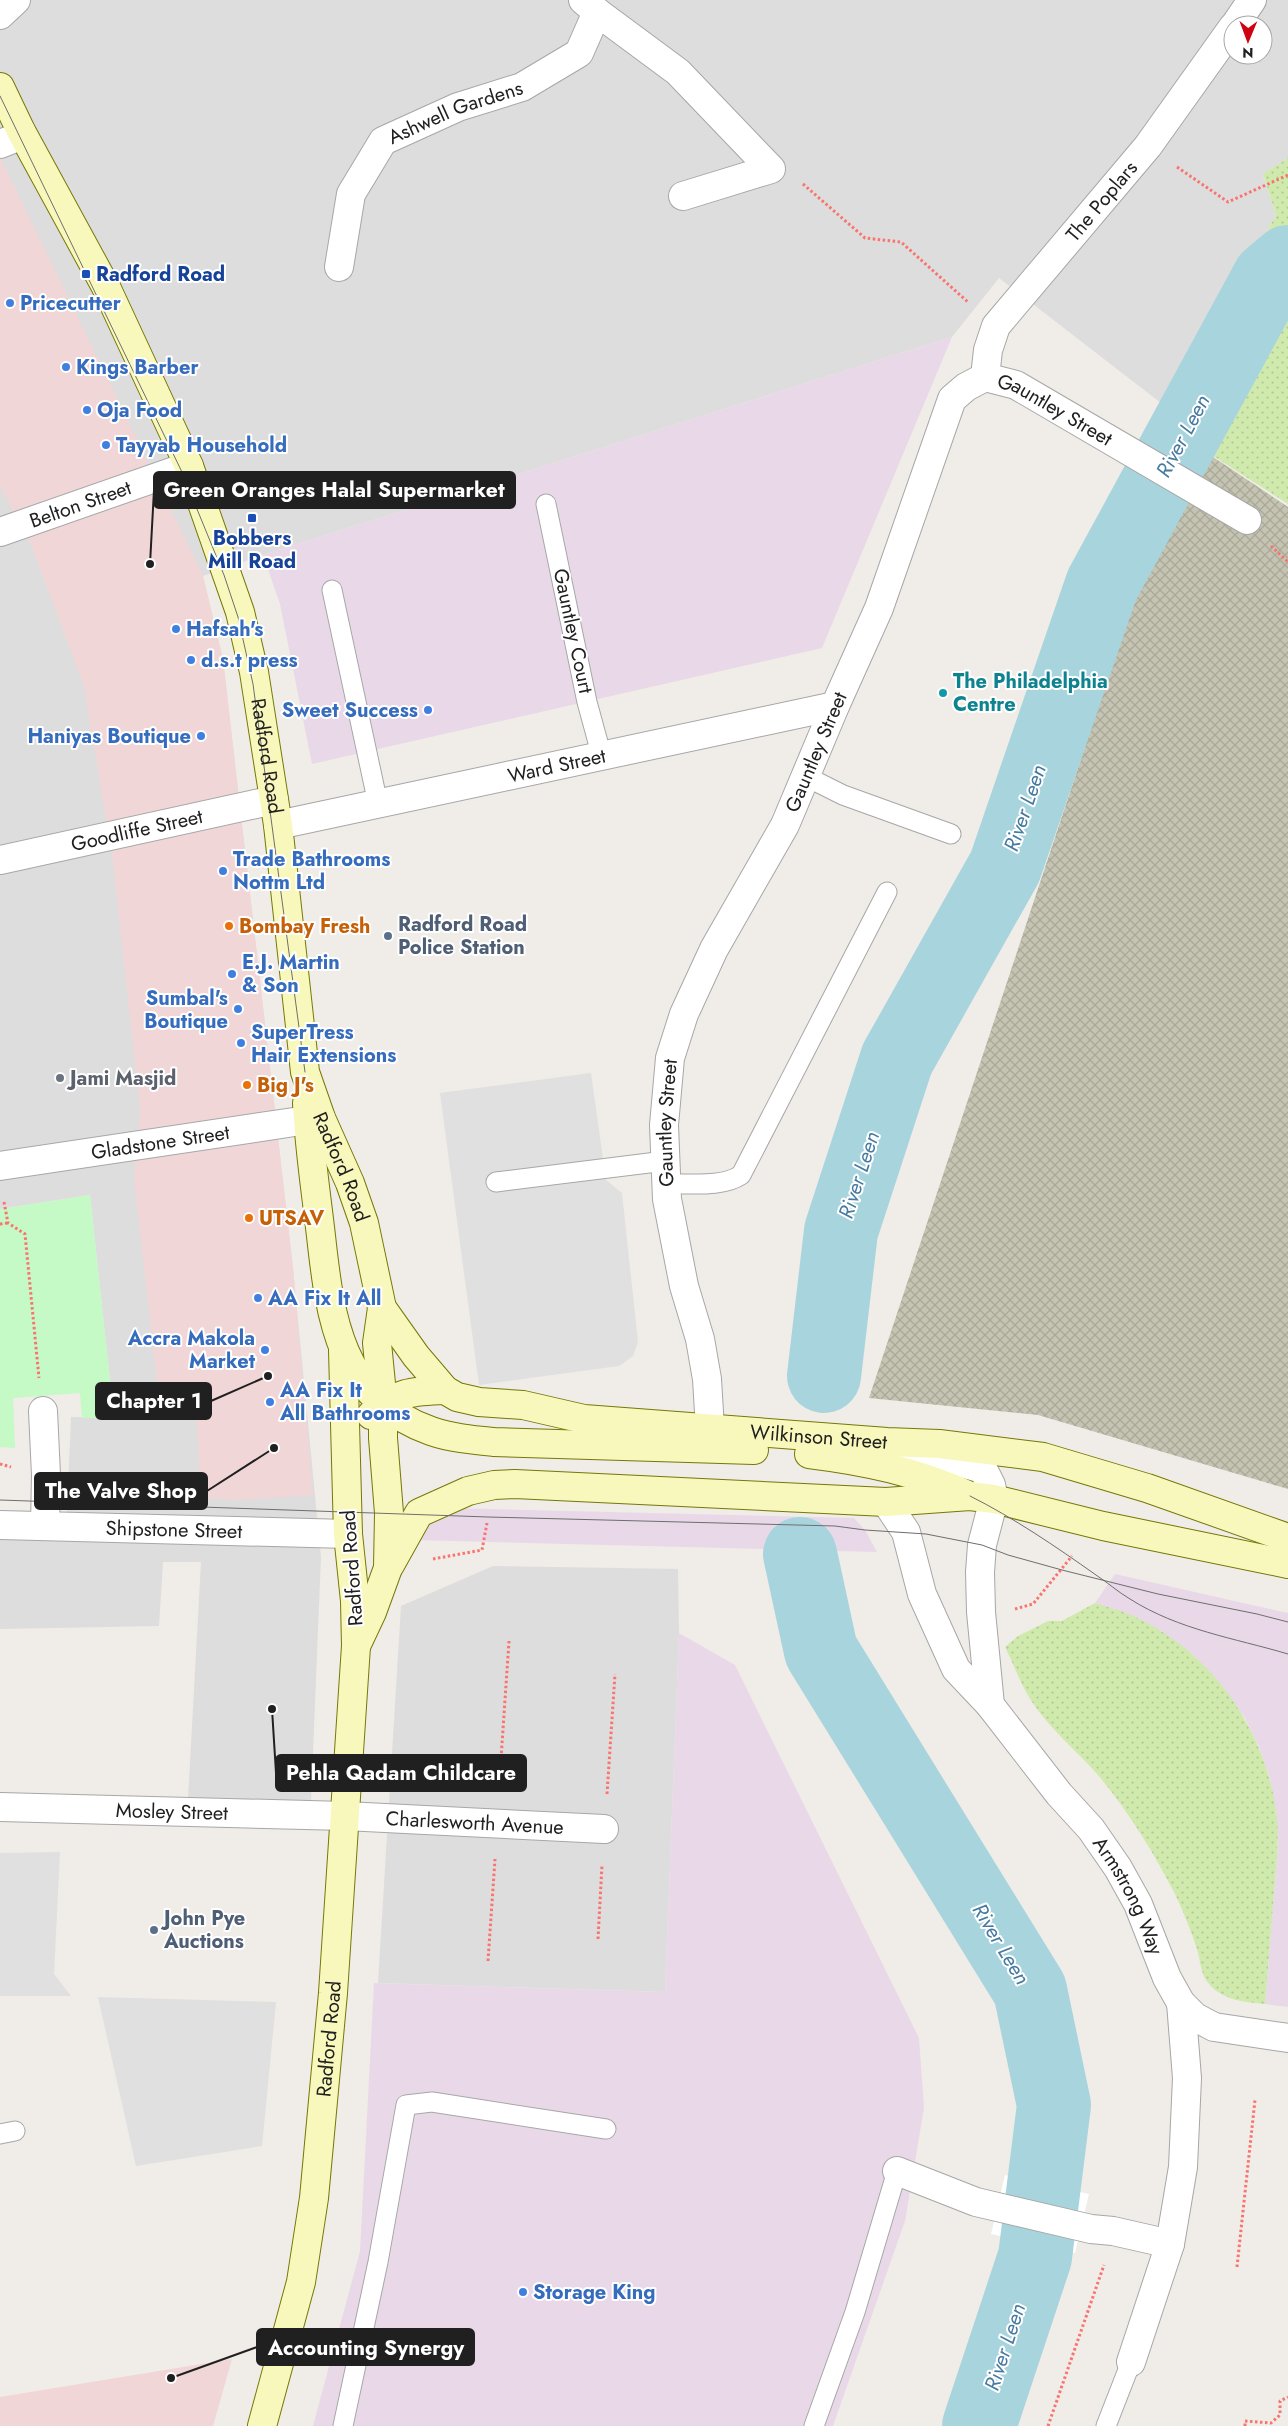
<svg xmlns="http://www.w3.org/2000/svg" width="1288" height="2426" viewBox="0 0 1288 2426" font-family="Jost,sans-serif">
<defs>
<pattern id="construction-cross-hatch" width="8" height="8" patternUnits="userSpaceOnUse" patternTransform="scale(1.25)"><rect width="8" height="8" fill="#c5c4b2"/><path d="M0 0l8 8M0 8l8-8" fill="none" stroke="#a9a899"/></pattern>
<pattern id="grass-dots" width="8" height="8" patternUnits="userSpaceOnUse" patternTransform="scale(1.25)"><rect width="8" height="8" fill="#d0eaad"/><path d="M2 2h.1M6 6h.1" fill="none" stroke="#b2c895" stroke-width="1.8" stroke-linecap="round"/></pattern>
</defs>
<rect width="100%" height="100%" fill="#f0ece7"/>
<!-- residential -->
<g fill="#dedddd" fill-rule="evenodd">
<path d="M0,0H1288V158L1263,175L1276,215L1170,410L999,278L952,337L263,555L203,576L223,659L293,1268L321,1557L311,1801L188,1799L201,1562H163L159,1626L0,1629V1535L66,1536L71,1417L114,1418L90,1195L0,1209ZM1233,25H1263V55H1233Z"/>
<polygon points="493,1566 678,1569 679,1633 665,1992 378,1983 401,1606"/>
</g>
<!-- commercial -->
<g fill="#f1d6d7">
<polygon points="0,157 203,576 223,659 293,1268 313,1495 238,1500 201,1498 196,1409 161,1413 134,1180 140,1110 113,861 84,686 29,540 0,486"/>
<polygon points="232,2359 213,2426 0,2426 0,2397"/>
</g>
<!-- industrial -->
<g fill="#e9d9e8">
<polygon points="952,337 822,648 312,764 280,604 263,555"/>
<polygon points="446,1508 854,1518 865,1530 877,1552 415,1540 433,1514"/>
<polygon points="1115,1574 1288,1613 1288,2007 1265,2004 1278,1845 1276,1811 1270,1779 1259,1747 1245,1718 1222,1686 1196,1658 1165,1635 1132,1616 1095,1603"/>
<polygon points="679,1633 735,1665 919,2038 924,2108 905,2221 833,2426 313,2426 360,2251 374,1983 665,1992"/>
</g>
<!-- construction -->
<polygon fill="url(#construction-cross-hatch)" points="1162,423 1288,507 1288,1489 1038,1415 869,1398 1085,747 1073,627"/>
<!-- grass -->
<g fill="url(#grass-dots)">
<polygon points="1288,158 1288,504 1162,423 1276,215 1263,174"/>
<path d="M1095,1603C1107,1607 1119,1610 1131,1615C1209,1649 1265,1727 1276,1811C1280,1839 1276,1867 1274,1894C1271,1931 1268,1968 1265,2004C1245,2002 1224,2001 1209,1984C1200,1974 1201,1962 1197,1949C1191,1931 1184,1913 1176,1896C1154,1853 1129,1812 1098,1775C1077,1751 1050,1729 1032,1702C1021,1685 1014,1665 1005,1647L1018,1636L1048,1621H1062Z"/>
</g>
<!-- park -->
<polygon fill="#c5f9c5" points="90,1195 114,1418 82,1418 80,1393 13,1398 15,1448 0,1447 0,1209"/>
<!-- parking -->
<g fill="#e0e0e0">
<polygon points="591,1073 606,1180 622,1193 638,1342 633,1356 619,1366 479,1385 440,1093"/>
<polygon points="60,1852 54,1974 71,1996 0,1996 0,1853"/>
<polygon points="98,1997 276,2002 262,2146 136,2166"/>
</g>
<!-- pier -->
<polygon fill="#fff" points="1005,2175 1089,2194 1075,2253 991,2234"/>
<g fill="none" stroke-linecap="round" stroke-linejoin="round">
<!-- river -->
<g stroke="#a8d5dd" stroke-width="74">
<polyline points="824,1376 841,1231 897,1059 1005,867 1102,585 1269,278 1288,262"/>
<polyline points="800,1554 821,1651 1030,1990 1054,2105 1035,2257 979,2426"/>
</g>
<!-- lane casing -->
<g stroke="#a7a7a7" stroke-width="21">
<g id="lane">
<polyline points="546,504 587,702 602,757"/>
<polyline points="332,590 378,804"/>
<polyline points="805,776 843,795 951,834"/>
<polyline points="496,1182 665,1161"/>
<path d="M667,1184C690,1183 721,1188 741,1175L887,892"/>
<polyline points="0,2134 15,2131"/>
<polyline points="343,2426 378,2262 406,2105 432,2102 606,2129"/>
<polyline points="814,2426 855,2312 897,2171"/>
<polyline points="1106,2426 1131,2362"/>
</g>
</g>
<!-- street casing -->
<g stroke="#a7a7a7" stroke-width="30">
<g id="street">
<polyline points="597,12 678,72 771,169 683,196"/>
<polyline points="0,15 16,0"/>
<polyline points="1235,25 1252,0"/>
<polyline points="0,144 20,136 21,131"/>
<path id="s1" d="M339,267L351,194L383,141L458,107L522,87L579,53L597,12L583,0"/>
<path id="s2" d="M985,377L988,350L996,326L1148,146L1233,27"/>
<path id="s3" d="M0,532L189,466"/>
<path id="s4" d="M278,825L835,706"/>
<path id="s5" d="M0,860L274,800"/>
<path id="s6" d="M0,1166L321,1118"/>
<polyline points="43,1411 46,1475 45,1526"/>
<path id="s7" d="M710,1429L707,1379L700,1339L684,1286L667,1199L664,1125L670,1058L684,1014L714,949L785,825L835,706L879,608L952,399L966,387L985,377L1016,385L1247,520"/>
<polyline points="910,1449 983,1469 991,1485 994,1499 982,1545 980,1572 981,1612 990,1705"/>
<path id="s8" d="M886,1502L906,1532L922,1594L956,1669L990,1705L1059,1794L1091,1829L1118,1868L1138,1904L1167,1978L1181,2003L1195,2017L1214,2027L1288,2038"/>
<path id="s9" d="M0,1525L348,1534"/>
<path id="s10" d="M0,1807L345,1816L604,1829"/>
<polyline points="897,2171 976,2202 1091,2229 1113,2231 1170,2244"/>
<polyline points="1131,2362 1170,2244 1183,2167 1187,2078 1181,2003"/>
</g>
</g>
<!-- secondary casing -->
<g stroke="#757806" stroke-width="30">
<g id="secondary">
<path id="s11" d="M0,87L21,131L106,287L189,466L240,612L254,672L278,825L305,1072L321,1118L350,1183L364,1223L382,1308L377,1343L383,1404V1438L389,1513L388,1568L372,1612L356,1646"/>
<path d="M307,1103C309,1147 316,1192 321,1236C330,1318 340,1399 431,1431C451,1438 473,1440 494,1442L754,1450"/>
<path id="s12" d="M382,1308L416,1356L445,1390L457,1397L479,1402L523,1405L584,1419L887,1442L939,1444L1043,1457L1147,1488L1288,1538"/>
<path d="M371,1415C395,1392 413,1391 445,1390"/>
<path d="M809,1454C866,1461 918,1472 970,1496"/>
<polyline points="390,1565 419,1513 468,1491 494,1485 515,1484 886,1502 970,1496 994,1499 1103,1526 1288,1564"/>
<path id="s13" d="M262,2426L301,2282L314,2198L333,1993L356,1646L355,1601L348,1534L343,1350"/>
</g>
</g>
<!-- path -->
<g stroke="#f9736f" stroke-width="3" stroke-dasharray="2.5 2.5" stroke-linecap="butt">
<polyline points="1177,167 1228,202 1288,175"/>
<polyline points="803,184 865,238 901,242 969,303"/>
<polyline points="1271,546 1288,562"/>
<polyline points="4,1202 8,1223 25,1234 39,1378"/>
<polyline points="0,1224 8,1223"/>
<polyline points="0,1464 11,1467"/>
<polyline points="433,1559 482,1550 487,1523"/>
<polyline points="1015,1609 1033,1604 1072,1556"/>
<polyline points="499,1788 509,1641"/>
<polyline points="607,1794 615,1674"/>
<polyline points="598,1939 602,1865"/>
<polyline points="488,1961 495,1859"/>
<polyline points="1237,2267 1255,2100"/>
<polyline points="1048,2426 1104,2265"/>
<polyline points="1245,2426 1245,2421 1271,2423 1280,2415 1280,2401 1288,2397"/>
</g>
<!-- lane -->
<use href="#lane" stroke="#fff" stroke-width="19"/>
<!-- street -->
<use href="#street" stroke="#fff" stroke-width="28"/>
<!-- secondary -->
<use href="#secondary" stroke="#f9f8bc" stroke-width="28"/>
<!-- tram -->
<g stroke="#6e6e6e" stroke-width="1">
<polyline points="0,96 181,470 224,575 238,617 253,684 305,1072"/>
<path d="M970,1496C1014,1518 1055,1546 1096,1575C1107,1582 1118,1592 1130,1599C1179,1630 1234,1638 1288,1654"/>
<polyline points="0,1500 488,1517 835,1526 865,1530 926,1534 982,1545 1008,1555 1062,1570 1158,1594 1257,1614 1288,1622"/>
</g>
</g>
<!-- markers -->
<g fill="#1a4fb4" stroke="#fff" stroke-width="2">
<rect x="81" y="269" width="10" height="10" rx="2.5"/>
<rect x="247" y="513" width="10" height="10" rx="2.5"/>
</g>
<g fill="#3f7fe0" stroke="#fff" stroke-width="2">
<circle cx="10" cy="303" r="5"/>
<circle cx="66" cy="367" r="5"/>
<circle cx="87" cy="410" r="5"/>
<circle cx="106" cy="445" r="5"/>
<circle cx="176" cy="629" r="5"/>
<circle cx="191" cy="660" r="5"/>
<circle cx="428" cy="710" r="5"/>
<circle cx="201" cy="736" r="5"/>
<circle cx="223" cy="871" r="5"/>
<circle cx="232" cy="974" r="5"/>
<circle cx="238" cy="1009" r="5"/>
<circle cx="241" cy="1043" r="5"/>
<circle cx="258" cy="1298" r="5"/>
<circle cx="265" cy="1350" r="5"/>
<circle cx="270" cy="1402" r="5"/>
<circle cx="523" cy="2292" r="5"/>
</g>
<circle fill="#0f9aa8" stroke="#fff" stroke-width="2" cx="943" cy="693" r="5"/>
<g fill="#e8710a" stroke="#fff" stroke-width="2">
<circle cx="229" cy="926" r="5"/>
<circle cx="247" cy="1085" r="5"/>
<circle cx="249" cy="1218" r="5"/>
</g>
<g fill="#5c6f8a" stroke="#fff" stroke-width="2">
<circle cx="388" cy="936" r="5"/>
<circle cx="154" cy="1930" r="5"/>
</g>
<circle fill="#6b7280" stroke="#fff" stroke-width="2" cx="60" cy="1078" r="5"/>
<g text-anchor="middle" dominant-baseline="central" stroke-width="4" stroke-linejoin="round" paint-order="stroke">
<!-- street labels -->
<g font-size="20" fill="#202020" stroke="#fff">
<text stroke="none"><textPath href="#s1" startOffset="214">Ashwell Gardens</textPath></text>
<text stroke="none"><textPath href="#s2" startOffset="216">The Poplars</textPath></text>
<text stroke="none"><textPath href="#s7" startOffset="1212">Gauntley Street</textPath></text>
<text stroke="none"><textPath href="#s3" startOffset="85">Belton Street</textPath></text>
<text transform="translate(573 631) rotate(78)">Gauntley Court</text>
<text stroke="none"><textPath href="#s7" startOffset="716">Gauntley Street</textPath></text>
<text stroke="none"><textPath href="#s11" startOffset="725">Radford Road</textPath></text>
<text stroke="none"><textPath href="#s4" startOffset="285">Ward Street</textPath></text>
<text stroke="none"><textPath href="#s5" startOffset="140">Goodliffe Street</textPath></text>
<text stroke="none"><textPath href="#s7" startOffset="311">Gauntley Street</textPath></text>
<text stroke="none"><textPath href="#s6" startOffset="162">Gladstone Street</textPath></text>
<text stroke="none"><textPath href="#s11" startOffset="1145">Radford Road</textPath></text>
<text stroke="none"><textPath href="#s12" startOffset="482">Wilkinson Street</textPath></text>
<text stroke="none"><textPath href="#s9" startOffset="174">Shipstone Street</textPath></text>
<text transform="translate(352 1568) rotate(-94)">Radford Road</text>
<text stroke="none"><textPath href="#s10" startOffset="172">Mosley Street</textPath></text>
<text stroke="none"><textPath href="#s10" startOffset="475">Charlesworth Avenue</textPath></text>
<text stroke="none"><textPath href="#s8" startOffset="469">Armstrong Way</textPath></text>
<text stroke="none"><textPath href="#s13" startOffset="394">Radford Road</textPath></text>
</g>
<!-- transit labels -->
<g font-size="20" font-weight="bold" fill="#164399" stroke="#fff" text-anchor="start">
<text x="96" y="274">Radford Road</text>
<text x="252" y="538" text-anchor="middle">Bobbers<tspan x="252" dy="23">Mill Road</tspan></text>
</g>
<!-- shop labels -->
<g font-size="20" font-weight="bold" fill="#366cbe" stroke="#fff" text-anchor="start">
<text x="20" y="303">Pricecutter</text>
<text x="76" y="367">Kings Barber</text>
<text x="97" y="410">Oja Food</text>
<text x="116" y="445">Tayyab Household</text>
<text x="186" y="629">Hafsah's</text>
<text x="201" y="660">d.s.t press</text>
<text x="418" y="710" text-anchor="end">Sweet Success</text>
<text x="191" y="736" text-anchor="end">Haniyas Boutique</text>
<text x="233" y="859">Trade Bathrooms<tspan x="233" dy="23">Nottm Ltd</tspan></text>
<text x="242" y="962">E.J. Martin<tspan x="242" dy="23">&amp; Son</tspan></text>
<text x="228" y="998" text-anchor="end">Sumbal's<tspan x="228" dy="23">Boutique</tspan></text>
<text x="251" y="1032">SuperTress<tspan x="251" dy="23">Hair Extensions</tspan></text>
<text x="268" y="1298">AA Fix It All</text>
<text x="255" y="1338" text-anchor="end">Accra Makola<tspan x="255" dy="23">Market</tspan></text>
<text x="280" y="1390">AA Fix It<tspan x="280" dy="23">All Bathrooms</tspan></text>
<text x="533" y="2292">Storage King</text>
</g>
<!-- culture labels -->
<g font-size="20" font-weight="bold" fill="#0d838f" stroke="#fff" text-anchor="start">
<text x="953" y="681">The Philadelphia<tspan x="953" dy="23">Centre</tspan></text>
</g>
<!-- service labels -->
<g font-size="20" font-weight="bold" fill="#4e5e75" stroke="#fff" text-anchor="start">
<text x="398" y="924">Radford Road<tspan x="398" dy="23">Police Station</tspan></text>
<text x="164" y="1918">John Pye<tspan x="164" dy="23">Auctions</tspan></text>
</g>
<!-- food labels -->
<g font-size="20" font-weight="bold" fill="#c56008" stroke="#fff" text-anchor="start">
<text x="239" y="926">Bombay Fresh</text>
<text x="257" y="1085">Big J's</text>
<text x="259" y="1218">UTSAV</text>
</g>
<!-- worship labels -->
<g font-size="20" font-weight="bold" fill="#5b616d" stroke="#fff" text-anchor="start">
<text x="70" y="1078">Jami Masjid</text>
</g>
<!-- water labels -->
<g font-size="21" font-style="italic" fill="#467aa0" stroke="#fff">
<text transform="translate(1183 436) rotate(-62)">River Leen</text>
<text transform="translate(1025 808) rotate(-71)">River Leen</text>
<text transform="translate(859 1175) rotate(-72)">River Leen</text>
<text transform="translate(1001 1944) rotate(59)">River Leen</text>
<text transform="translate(1005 2347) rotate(-72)">River Leen</text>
</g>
</g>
<!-- callouts -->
<path fill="none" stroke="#202020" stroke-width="2" d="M150 564L154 490M268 1376L211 1401M274 1448L207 1491M272 1709L276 1773M171 2378L257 2347"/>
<g fill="#202020" stroke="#fff" stroke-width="2">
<circle cx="150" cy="564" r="5"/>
<circle cx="268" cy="1376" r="5"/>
<circle cx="274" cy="1448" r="5"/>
<circle cx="272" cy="1709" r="5"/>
<circle cx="171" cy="2378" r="5"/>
</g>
<g fill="#202020" stroke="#202020" stroke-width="2">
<rect x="154" y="472" width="361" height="36" rx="5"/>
<rect x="96" y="1383" width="115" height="36" rx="5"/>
<rect x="35" y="1473" width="172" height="36" rx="5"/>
<rect x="276" y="1755" width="250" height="36" rx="5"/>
<rect x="257" y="2329" width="217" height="36" rx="5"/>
</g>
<g font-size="21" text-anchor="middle" font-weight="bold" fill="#fff">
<text x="334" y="497">Green Oranges Halal Supermarket</text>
<text x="154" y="1408">Chapter 1</text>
<text x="121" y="1498">The Valve Shop</text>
<text x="401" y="1780">Pehla Qadam Childcare</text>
<text x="366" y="2355">Accounting Synergy</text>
</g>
<!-- north arrow -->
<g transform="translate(1248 40) rotate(181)"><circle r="24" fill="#ffffff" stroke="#a6a6a6"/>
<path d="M0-4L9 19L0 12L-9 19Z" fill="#ce0211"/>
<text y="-8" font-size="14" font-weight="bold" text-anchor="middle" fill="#202020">N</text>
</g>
</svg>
